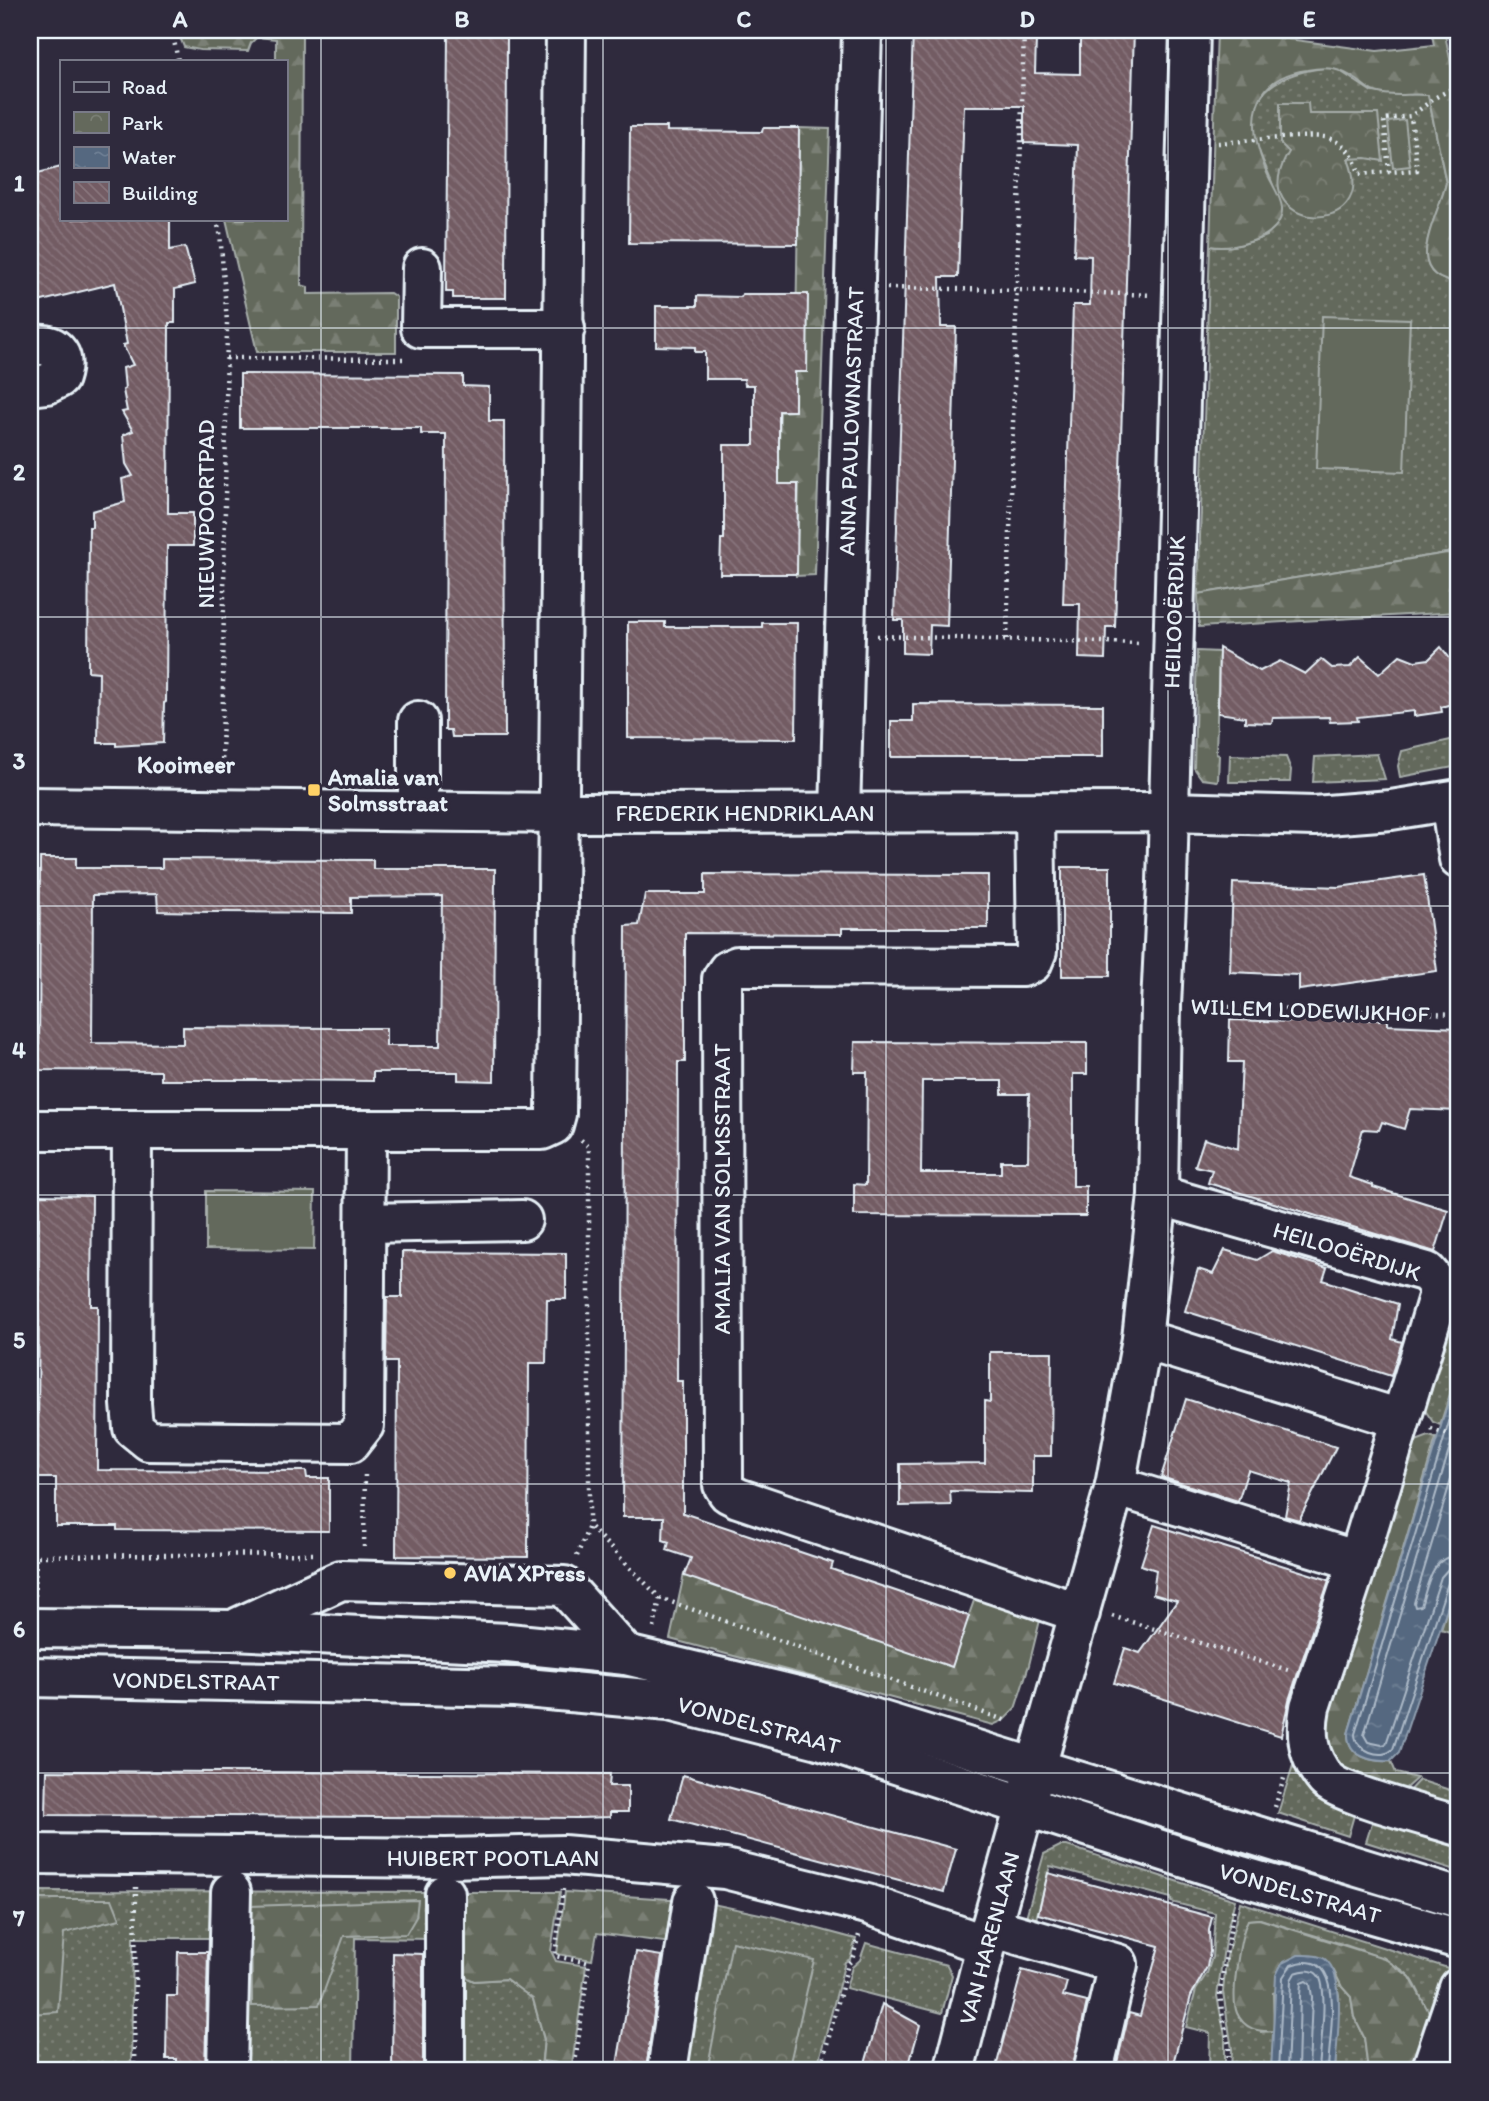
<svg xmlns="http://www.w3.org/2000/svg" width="1489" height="2101" viewBox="0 0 1489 2101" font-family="Itim,sans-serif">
<defs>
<pattern id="grass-dots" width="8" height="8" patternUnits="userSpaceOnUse" patternTransform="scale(1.75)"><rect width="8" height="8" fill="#64695c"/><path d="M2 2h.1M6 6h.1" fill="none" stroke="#7a7f74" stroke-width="1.8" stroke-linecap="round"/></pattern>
<pattern id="forest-firs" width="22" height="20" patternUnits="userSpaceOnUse" patternTransform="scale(1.75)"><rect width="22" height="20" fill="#64695c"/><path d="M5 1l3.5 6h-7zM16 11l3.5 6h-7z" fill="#7a7f74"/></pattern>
<pattern id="park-crowns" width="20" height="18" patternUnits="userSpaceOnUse" patternTransform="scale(1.75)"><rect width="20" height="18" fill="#64695c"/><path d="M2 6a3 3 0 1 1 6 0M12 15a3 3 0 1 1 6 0" fill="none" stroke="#7a7f74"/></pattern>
<pattern id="water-ripples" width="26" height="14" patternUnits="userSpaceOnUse" patternTransform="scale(1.75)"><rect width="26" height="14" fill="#556880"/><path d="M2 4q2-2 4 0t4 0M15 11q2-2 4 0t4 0" fill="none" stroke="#6d7e93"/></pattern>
<pattern id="building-back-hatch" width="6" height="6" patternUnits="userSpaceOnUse" patternTransform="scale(1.75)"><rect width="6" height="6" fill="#735c64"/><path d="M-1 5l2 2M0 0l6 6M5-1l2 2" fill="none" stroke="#87747b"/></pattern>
</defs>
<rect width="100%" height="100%" fill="#2f2a3d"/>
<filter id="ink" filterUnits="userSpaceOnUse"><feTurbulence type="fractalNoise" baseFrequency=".0143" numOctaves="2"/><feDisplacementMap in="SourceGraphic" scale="14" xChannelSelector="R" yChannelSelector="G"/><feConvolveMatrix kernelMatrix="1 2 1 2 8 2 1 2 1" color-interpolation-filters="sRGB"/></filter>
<g filter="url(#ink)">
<!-- grass -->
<g fill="url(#grass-dots)" stroke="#a6adaa" stroke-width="2">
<path d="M1334,67L1372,92L1428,95L1446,183C1439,216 1398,277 1459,283V551L1198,594L1210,246C1230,250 1249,242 1267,236C1270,222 1275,206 1275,193C1275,185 1261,158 1258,148C1239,88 1285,71 1334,67Z"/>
<polygon points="1459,738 1459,766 1400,777 1398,766 1402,751"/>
<polygon points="1377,754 1385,779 1313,782 1315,757"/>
<polygon points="1230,755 1286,757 1291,770 1290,782 1229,782"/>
<polygon points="1459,1259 1459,1366 1440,1425 1433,1422 1416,1397"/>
<polygon points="1295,1759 1357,1805 1348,1836 1278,1813"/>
<polygon points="1419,1780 1459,1793 1459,1816 1405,1795"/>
<polygon points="1376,1810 1459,1844 1459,1871 1366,1842"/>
<polygon points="1060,1846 1067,1846 1235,1900 1226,1934 1217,1996 1225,2036 1225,2071 1209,2071 1210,2033 1186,2027 1196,1990 1207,1973 1212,1957 1215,1913 1171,1902 1171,1898 1050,1866 1036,1919 1026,1917 1044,1854"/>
<polygon points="30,1891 436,1892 433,1939 355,1938 353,2071 238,2071 238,1938 133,1938 131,2071 30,2071"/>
<polygon points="703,1902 774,1917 856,1939 850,1959 845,1962 816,2071 677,2071"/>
<path d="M1240,1902L1448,1968L1450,1975L1432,2026C1429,2015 1417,1985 1410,1977C1390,1953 1293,1930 1260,1919L1248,1920L1261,2032L1274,2031L1271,2071H1231L1232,2049L1223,1992L1226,1961Z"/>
<polygon points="866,1943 947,1965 952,1975 942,2013 846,1988 852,1967 860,1960"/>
<polygon points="1334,1971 1342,1987 1351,1997 1354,2017 1364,2037 1368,2071 1335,2071 1339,1995"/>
<polygon points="456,1972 474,1981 506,1979 533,1999 544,2040 541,2067 571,2071 453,2071"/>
</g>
<!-- forest -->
<g fill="url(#forest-firs)" stroke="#a6adaa" stroke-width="2">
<polygon points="177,30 302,30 301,285 308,287 308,294 390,293 396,297 396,352 257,352 226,219 285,219 285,61 276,61 276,39 257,37 251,43 248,51 200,50 184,47"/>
<path d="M1217,30H1236V32L1377,51L1434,45L1431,30H1444L1459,102V283C1398,277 1439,216 1446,183L1428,95C1410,93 1393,98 1375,92C1368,90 1363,84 1357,80C1339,68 1328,66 1307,70C1249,78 1247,124 1265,168C1269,181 1281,195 1282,208C1283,223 1270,234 1258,239C1242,245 1227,249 1210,246Z"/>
<polygon points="799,128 830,129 815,575 796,576 799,485 778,484 780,412 795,411"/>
<polygon points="1459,551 1459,612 1199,627 1198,594"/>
<polygon points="1197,651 1219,652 1216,754 1219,755 1218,781 1202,779 1194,768"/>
<path d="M1429,1436L1436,1438L1348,1734C1348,1757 1372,1762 1391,1761L1396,1773L1417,1778L1397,1796L1339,1779L1316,1708L1400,1447Z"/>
<polygon points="1459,1572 1459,1635 1441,1629"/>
<polygon points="684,1574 951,1665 976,1595 1041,1616 1029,1665 1015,1709 1004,1720 993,1725 670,1639"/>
<polygon points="453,1892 560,1892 551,1951 556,1961 586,1966 572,2065 542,2061 544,2039 533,1999 506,1979 474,1981 456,1972"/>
<polygon points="565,1892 684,1900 671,1943 597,1933 592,1960 557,1954"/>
<polygon points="30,1899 112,1899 120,1919 64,1933 58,2012 30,2014"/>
<polygon points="418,1900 416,1917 406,1934 344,1936 319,2005 252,2006 251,1906"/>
<path d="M1259,1919L1384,1958L1410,1977L1429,2012L1432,2026L1418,2071H1368L1364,2037L1354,2017L1351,1997L1342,1987L1334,1971L1273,1993L1274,2031C1258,2032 1244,2029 1237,2013C1230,1997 1240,1935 1248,1920Z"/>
</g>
<!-- park -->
<g fill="url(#park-crowns)" stroke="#a6adaa" stroke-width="2">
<path d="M1280,103H1308L1309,114H1378L1383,161L1366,158L1348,159C1382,242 1240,231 1289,152L1280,143Z"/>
<polygon points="732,1942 814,1960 788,2071 707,2071"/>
</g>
<!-- pitch -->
<g fill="#64695c" stroke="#a6adaa" stroke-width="2">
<polygon points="1405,120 1410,166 1393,168 1388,122"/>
<polygon points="1322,316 1410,319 1404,472 1316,469"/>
<polygon points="206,1191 315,1192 314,1250 206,1249"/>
</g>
<!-- water -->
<g fill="url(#water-ripples)" stroke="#909fb0" stroke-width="2">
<path d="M1459,1366V1572L1399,1753L1391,1761C1372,1762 1348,1757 1348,1734Z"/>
<path d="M1298,1955C1306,1955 1318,1954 1325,1959C1348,1977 1336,2045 1335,2071H1271L1276,1975L1282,1963Z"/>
</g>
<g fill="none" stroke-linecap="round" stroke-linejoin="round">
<!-- shore -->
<g stroke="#adbac8" stroke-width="2">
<path d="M1459,1389L1355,1734C1355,1750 1382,1761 1393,1749L1449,1580L1453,1575L1459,1574"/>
<polyline points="1459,1417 1364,1735 1368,1742 1382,1745 1386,1744 1441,1577 1449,1568 1459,1566"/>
<path d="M1459,1453L1414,1603L1415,1607L1421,1606C1428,1584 1431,1556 1459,1555"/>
<path d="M1278,2071L1283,1977L1291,1965C1350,1944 1328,2040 1328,2071"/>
<path d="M1287,2071L1291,1980L1295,1973C1303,1970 1315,1968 1320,1978C1328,1996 1320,2049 1319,2071"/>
<polyline points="1298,2071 1300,1995 1301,1983 1306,1981 1310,1984 1312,1997 1309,2071"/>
</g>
</g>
<!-- building -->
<g fill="url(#building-back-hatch)" stroke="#e8f1f8" stroke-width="2" fill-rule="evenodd">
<polygon points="448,30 507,30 506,298 453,298 453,292 446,292"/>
<polygon points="913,30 965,31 965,37 1036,38 1035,73 1080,74 1080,37 1098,36 1098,30 1134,30 1115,627 1106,627 1105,659 1079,658 1080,604 1063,604 1073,305 1090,305 1091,256 1074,255 1078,145 1024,143 1024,106 964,106 958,277 940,277 941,327 956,327 947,626 930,625 929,654 903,653 903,620 894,620"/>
<polygon points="630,127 667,127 667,131 762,132 763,128 799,128 798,244 629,243"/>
<polygon points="61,167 61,219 170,219 170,250 185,247 195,284 175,289 175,323 169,323 168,513 193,513 193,546 167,546 166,702 164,703 163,743 116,746 116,743 98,743 99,672 88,671 89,527 92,527 92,511 125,502 122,479 133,476 126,464 123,435 133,431 122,412 127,411 123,390 125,389 123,368 133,365 123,345 127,344 115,283 30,304 30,175"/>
<polygon points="742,294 808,294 807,372 795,372 795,411 779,411 779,484 798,484 797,574 720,574 721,539 724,539 724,445 754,445 754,385 745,385 744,379 705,379 705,352 695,352 695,347 656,346 656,306 697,306 697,296 741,297"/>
<polygon points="240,374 463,375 463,386 489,387 489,421 504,421 505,737 452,737 451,730 445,730 446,434 421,434 421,428 240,428"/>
<polygon points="628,622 665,622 665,627 762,627 762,623 797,623 796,739 628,738"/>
<polygon points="1441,647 1452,661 1459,660 1459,702 1441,707 1442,712 1414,716 1414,711 1357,717 1358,721 1330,722 1329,717 1273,718 1272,723 1245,722 1245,717 1218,713 1219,648 1260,671 1280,661 1305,674 1321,659 1332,668 1350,667 1360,657 1379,674 1400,655 1415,661 1429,659"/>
<polygon points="913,704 1103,705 1103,757 891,757 891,721 913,721"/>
<path d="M40,858H76V868H162V859L373,860V869H495L494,1081L458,1080V1072H373V1081L267,1080H161V1071L39,1070ZM157,894L158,911L212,912L351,913V897L442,896L440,1046H386V1028H341L183,1027V1044L92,1043L93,895Z"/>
<rect x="1062" y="867" width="48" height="109"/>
<polygon points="705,874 988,875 988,928 842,928 842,934 685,933 685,1062 678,1062 677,1381 683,1381 683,1513 833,1563 831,1569 969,1616 952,1667 684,1576 691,1558 667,1550 669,1542 663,1540 664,1517 623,1517 626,926 639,925 645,894 705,894"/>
<polygon points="1424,875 1437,971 1299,990 1299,975 1230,972 1233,883 1339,887"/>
<polygon points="1298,1019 1388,1020 1388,1025 1459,1028 1459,1111 1410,1109 1404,1129 1382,1122 1379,1130 1363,1129 1349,1177 1373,1185 1373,1187 1448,1210 1435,1252 1208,1183 1212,1170 1195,1166 1204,1139 1238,1149 1242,1062 1229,1062 1230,1020 1298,1022"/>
<path d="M855,1042L1087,1043V1074H1073V1186H1086V1216L854,1215V1184L866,1185L867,1072H854ZM922,1081H1002V1094H1029L1028,1161H1001V1173H921Z"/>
<polygon points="39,1195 92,1196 91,1306 98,1306 97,1470 306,1471 307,1478 329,1478 329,1531 117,1530 117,1526 56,1526 56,1478 38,1478"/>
<polygon points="1225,1250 1257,1260 1272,1251 1288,1256 1327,1268 1323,1280 1398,1304 1392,1339 1402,1342 1391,1376 1185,1311 1198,1269 1213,1274"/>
<polygon points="402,1252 566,1253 566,1299 547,1299 546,1363 529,1363 528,1557 396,1556 397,1362 386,1362 387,1297 402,1297"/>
<polygon points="990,1352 1052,1352 1051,1456 1033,1456 1033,1493 950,1491 951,1505 900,1506 900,1464 985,1463 985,1401 990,1402"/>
<polygon points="1186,1399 1336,1447 1299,1520 1285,1516 1291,1483 1248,1470 1238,1501 1161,1477"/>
<polygon points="1154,1525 1329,1580 1289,1700 1281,1736 1114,1683 1125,1648 1140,1653 1177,1601 1153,1594 1156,1570 1141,1565"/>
<polygon points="47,1771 610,1774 609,1786 628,1786 628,1812 610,1812 610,1817 579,1818 46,1815"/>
<polygon points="683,1775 956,1849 944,1892 671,1819"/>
<polygon points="1048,1873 1212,1917 1209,1930 1210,1952 1207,1967 1191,1996 1171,2071 1115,2071 1129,2013 1140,2016 1159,1946 1038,1914"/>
<polygon points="178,1952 208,1952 205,2071 177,2071 177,2059 166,2059 167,1996 177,1996"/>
<polygon points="636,1952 662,1956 646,2071 616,2071"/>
<polygon points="393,1953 423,1954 423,2071 392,2071"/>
<polygon points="1022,1970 1067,1982 1063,1996 1087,2002 1072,2071 995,2071"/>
<polygon points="882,2004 920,2025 908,2068 898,2065 896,2071 863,2071"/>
</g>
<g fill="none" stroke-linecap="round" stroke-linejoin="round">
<!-- minor casing -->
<g stroke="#e8f1f8" stroke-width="44">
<g id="minor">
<polyline points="422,268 421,328 565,328"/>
<path d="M30,346C55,341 67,354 59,378L47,384L30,386"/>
<polyline points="418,721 418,811"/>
<polyline points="1450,801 1459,859"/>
<polyline points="30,807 560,813 1169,812 1314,816 1391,810 1459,799"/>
<polyline points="840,813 862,30"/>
<polyline points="1035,813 1037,951 1032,963 1022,967 737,966 728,970 722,979 723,1485 728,1493 738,1498 1080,1613"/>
<polyline points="30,1130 542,1130 553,1125 556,1114 566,30"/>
<polyline points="132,1131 131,1404 133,1428 149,1441 350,1443 364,1425 366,1131"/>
<path d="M1158,1195L1427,1272L1438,1285V1297L1358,1561L1310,1707C1305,1733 1307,1757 1326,1779C1339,1794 1434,1818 1459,1826"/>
<polyline points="365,1223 522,1220"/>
<polyline points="1142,1339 1400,1419"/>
<polyline points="1115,1486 1358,1561"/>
<polyline points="239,1627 341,1580 564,1586 626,1655"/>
<polyline points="30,1628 233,1630 508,1643 626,1655 810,1699 1459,1898"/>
<polyline points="30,1677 515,1687 669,1701 819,1739 1241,1876 1459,1939"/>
<polyline points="30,1854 446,1858 563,1855 725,1869 867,1904 986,1945"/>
<polyline points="991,1927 1118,1964 1093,2071"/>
<polyline points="227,2071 231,1892"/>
<polyline points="445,2071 445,1894"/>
<polyline points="667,2071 693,1901"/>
<polyline points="954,2071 991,1927 1115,1486 1142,1339 1158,1195 1161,1005 1167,883 1190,30"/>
<polyline points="1431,2071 1459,1988"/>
</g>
</g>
<!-- path -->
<g stroke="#e8f1f8" stroke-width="4.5" stroke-dasharray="2 5" stroke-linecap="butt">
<polyline points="172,30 178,61"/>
<polyline points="1449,30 1459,79"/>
<path d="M1218,143C1238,142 1315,133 1329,138C1346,145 1355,156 1359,174L1417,170L1411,116"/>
<polyline points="1389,172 1384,119 1411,116 1436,97 1459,85"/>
<polyline points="216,219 220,232 227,322 222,777"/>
<polyline points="887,288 1017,290 1152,295"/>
<polyline points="226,358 407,359"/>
<polyline points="877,636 1141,643"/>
<polyline points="1007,639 1024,30"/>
<polyline points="1193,1006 1459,1014"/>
<polyline points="581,1140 589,1147 589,1526 660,1598 1007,1721"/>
<polyline points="1431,1429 1459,1438"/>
<polyline points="364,1547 365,1472"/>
<polyline points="577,1556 589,1526"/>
<polyline points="35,1596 36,1556 316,1554"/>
<polyline points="1112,1616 1288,1670"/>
<polyline points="654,1628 660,1598"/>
<polyline points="1275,1807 1285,1775"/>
<polyline points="563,1889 555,1956 589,1963 574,2071"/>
<polyline points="536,2063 575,2069"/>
<polyline points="134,2071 136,1887"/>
<polyline points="820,2071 848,1964 852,1960 859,1935"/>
<polyline points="1228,2071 1229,2045 1222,2013 1220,1993 1234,1906"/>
</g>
<!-- minor -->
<use href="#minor" stroke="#2f2a3d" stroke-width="38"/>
</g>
</g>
<!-- grid -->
<path fill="none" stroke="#e8f1f8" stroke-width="2" stroke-opacity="0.55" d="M321,30V2071M603,30V2071M886,30V2071M1168,30V2071M30,328H1459M30,617H1459M30,906H1459M30,1195H1459M30,1484H1459M30,1773H1459"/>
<!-- markers -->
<g fill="#ffd166" stroke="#2f2a3d" stroke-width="2.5">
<rect x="307" y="783" width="14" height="14" rx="3.5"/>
<circle cx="450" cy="1573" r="7"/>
</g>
<g text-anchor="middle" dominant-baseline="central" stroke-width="7" stroke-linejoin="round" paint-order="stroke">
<!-- street labels -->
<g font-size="23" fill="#e8f1f8" stroke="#2f2a3d">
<text transform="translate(851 421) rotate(-88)">ANNA PAULOWNASTRAAT</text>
<text transform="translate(206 514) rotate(-90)">NIEUWPOORTPAD</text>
<text transform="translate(1174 612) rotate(-88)">HEILOOËRDIJK</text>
<text x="745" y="813">FREDERIK HENDRIKLAAN</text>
<text transform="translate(1310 1010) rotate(2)">WILLEM LODEWIJKHOF</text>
<text transform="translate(722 1189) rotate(-90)">AMALIA VAN SOLMSSTRAAT</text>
<text transform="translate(1347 1251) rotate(17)">HEILOOËRDIJK</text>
<text transform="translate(196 1681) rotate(1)">VONDELSTRAAT</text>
<text transform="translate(759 1725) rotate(15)">VONDELSTRAAT</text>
<text x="493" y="1858">HUIBERT POOTLAAN</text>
<text transform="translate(1300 1893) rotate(16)">VONDELSTRAAT</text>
<text transform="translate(989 1938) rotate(-75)">VAN HARENLAAN</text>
</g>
<!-- poi labels -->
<g font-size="23" font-weight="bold" fill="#e8f1f8" stroke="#2f2a3d" text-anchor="start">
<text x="328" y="777">Amalia van<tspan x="328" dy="26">Solmsstraat</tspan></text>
<text x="464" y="1573">AVIA XPress</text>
</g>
<!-- neighbourhood labels -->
<g font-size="24" font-weight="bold" fill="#e8f1f8" stroke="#2f2a3d">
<text x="186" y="764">Kooimeer</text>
</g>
</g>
<!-- margin -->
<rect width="1489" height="2101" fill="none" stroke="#2f2a3d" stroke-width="77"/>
<!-- legend -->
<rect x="60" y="60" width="228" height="161" fill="#2f2a3d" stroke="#797a88" stroke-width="2"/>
<rect x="74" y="82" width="35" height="10" fill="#2f2a3d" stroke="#797a88" stroke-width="2"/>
<text x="122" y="94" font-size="21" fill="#e8f1f8">Road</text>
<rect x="74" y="112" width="35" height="21" fill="url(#park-crowns)" stroke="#797a88" stroke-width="2"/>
<text x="122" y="130" font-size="21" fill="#e8f1f8">Park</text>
<rect x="74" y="147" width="35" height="21" fill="url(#water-ripples)" stroke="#797a88" stroke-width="2"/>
<text x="122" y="164" font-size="21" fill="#e8f1f8">Water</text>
<rect x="74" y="182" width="35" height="21" fill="url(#building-back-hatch)" stroke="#797a88" stroke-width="2"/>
<text x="122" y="200" font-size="21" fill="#e8f1f8">Building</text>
<rect x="38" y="38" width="1412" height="2024" fill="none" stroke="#e8f1f8" stroke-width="2.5"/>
<g font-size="23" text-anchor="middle" font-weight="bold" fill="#e8f1f8">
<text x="180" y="27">A</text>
<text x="462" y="27">B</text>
<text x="744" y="27">C</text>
<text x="1027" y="27">D</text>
<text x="1309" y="27">E</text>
<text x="19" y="191">1</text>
<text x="19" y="480">2</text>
<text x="19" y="769">3</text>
<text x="19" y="1058">4</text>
<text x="19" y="1348">5</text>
<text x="19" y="1637">6</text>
<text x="19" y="1926">7</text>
</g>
</svg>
